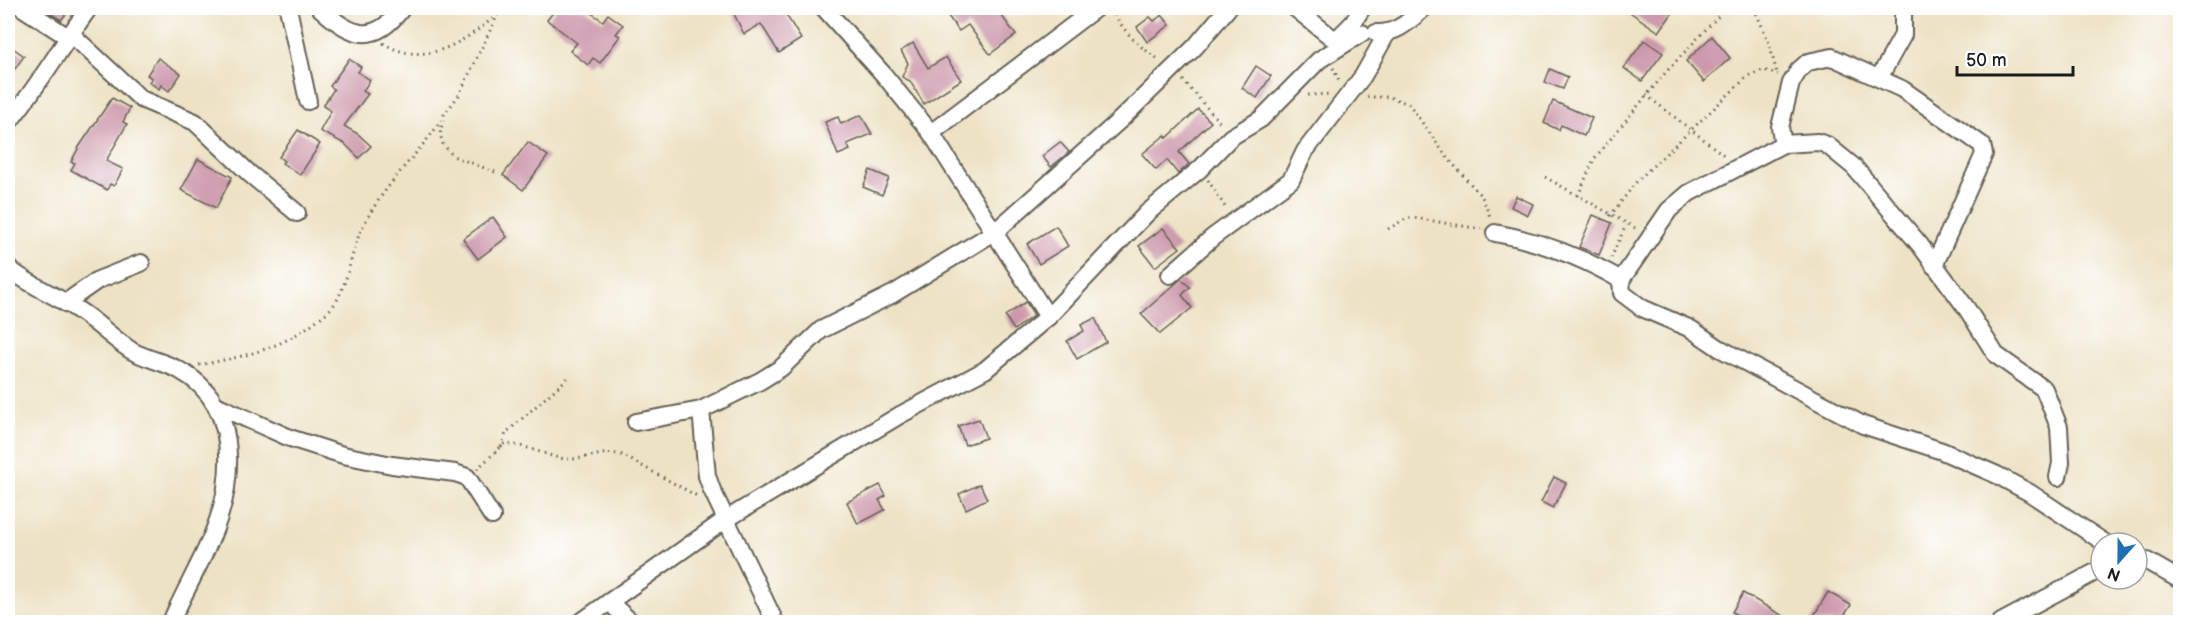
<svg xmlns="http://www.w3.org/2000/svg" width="2188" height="630" viewBox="0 0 2188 630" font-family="'Balsamiq Sans',sans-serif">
<rect width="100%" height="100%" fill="#fff"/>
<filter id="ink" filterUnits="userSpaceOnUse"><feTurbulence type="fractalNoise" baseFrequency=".0167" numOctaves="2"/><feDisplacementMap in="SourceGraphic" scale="12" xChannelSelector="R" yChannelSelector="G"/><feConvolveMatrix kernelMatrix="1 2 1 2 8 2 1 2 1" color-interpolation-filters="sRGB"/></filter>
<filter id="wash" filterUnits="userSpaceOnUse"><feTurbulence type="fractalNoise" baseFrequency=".008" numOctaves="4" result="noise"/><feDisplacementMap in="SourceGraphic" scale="24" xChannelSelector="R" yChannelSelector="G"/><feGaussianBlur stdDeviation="1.35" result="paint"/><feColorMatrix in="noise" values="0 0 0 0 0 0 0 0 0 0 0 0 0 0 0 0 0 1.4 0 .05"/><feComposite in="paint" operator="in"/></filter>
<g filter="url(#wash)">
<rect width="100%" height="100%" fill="#ede2c4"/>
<g id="blocks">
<!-- building -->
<g fill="#cc98ab">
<polygon points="42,8 71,8 61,20"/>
<polygon points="557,8 584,8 603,21 608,14 623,25 616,34 620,36 600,63 593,58 588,65 570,51 577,43 547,20"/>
<polygon points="731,8 782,8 801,39 779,53 761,24 744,34"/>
<polygon points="942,8 996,8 1016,35 990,54 968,25 959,31"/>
<polygon points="1624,8 1676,8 1659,32"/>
<polygon points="1162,15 1170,25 1147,42 1137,27 1150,17 1154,21"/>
<polygon points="1712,36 1730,58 1704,82 1686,61"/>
<polygon points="1644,40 1663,53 1642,81 1624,68"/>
<polygon points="913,43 928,68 946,57 961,80 924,104 910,81 902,77 908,63 901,51"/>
<polygon points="13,48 24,56 15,69 8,64 8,56"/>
<polygon points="158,58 181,74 169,91 161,85 159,89 149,82 152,78 147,75"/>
<polygon points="349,59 361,67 358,72 370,80 363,91 368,94 344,126 358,134 371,146 359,158 345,144 320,131 331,111 323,106 334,89 330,86"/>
<polygon points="1256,66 1271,76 1257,98 1242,88"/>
<polygon points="1550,69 1568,77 1563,89 1545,82"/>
<polygon points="112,98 130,108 123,122 127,124 106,161 123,169 114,186 110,184 107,190 71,170 75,163 71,162 79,147"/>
<polygon points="1553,101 1592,118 1584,136 1561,125 1559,130 1544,123"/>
<polygon points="1198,109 1211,122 1179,152 1189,164 1178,174 1167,160 1156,170 1142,154 1165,135 1167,138"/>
<polygon points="861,115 872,134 847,144 850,150 838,155 825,122 838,117 841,124"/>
<polygon points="298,130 320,144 300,175 282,163 284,161 279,157"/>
<polygon points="528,142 548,156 523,190 503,175"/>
<polygon points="1060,142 1069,152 1051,167 1042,156"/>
<polygon points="198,159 232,177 216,208 181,190"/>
<polygon points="870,170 889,178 882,195 863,187"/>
<polygon points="1516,196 1533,204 1528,215 1511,207"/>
<polygon points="1593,215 1612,223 1599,255 1579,247"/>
<polygon points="493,217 507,237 478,259 463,239"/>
<polygon points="1056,226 1068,246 1039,264 1027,244"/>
<polygon points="1163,228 1180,248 1155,267 1139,246"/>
<polygon points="1181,279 1190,287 1182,295 1192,308 1160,334 1141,314"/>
<polygon points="1026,302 1034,315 1014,330 1005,316"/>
<polygon points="1095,318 1106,342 1077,359 1067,341 1084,331 1081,325"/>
<polygon points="979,419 986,438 965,445 958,426"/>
<polygon points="1554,477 1566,483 1553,508 1541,502"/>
<polygon points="980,484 987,499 966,509 959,494"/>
<polygon points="880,485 886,496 879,500 885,510 858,524 847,502"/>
<polygon points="1828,592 1851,605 1840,622 1810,622"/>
<polygon points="1743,593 1794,622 1750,622 1732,612"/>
</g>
</g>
</g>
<g filter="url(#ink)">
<use href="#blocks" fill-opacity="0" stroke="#656157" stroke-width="1.5"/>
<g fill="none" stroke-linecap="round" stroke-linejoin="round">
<!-- street casing -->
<g stroke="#656157" stroke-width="20">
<g id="street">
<polyline points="23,8 68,37"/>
<polyline points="288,8 308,101"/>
<path d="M320,8C351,37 374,46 402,8"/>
<polyline points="824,8 884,75 931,133 1048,317"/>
<polyline points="1295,8 1331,37 1338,38 1353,23 1362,8"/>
<polyline points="70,33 141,99 195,122 250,174 297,213"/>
<path d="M1376,33C1397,34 1409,21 1424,8"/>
<polyline points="1879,78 1903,35 1903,8"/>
<path d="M8,123C38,87 61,46 89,8"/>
<polyline points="931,133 1096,8"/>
<polyline points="1783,144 1780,127 1791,83 1799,70 1808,62 1832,57 1902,89 1982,145 1984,154 1934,266"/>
<path d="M1495,233C1539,241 1582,257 1621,280L1622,293L1642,308L1691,329L1719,348L1863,425L1942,451L1997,475L2030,493L2105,543"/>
<path d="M8,268C29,285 55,295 78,310C97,322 113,339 132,351C147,359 164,362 179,370C224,394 233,440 226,488C219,535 189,580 171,622"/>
<polyline points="1170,275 1213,237 1291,180 1305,151 1363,76 1387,33"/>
<polyline points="1621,280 1669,210 1689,193 1783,144 1818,142 1827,145 1854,167 1920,245 1967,309 1996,355 2044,389 2059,427 2061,463 2058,477"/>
<polyline points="65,303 98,280 141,263"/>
<polyline points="218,406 290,438 343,455 392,465 455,473 467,477 492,516"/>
<polyline points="701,410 707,476 712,490 775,622"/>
<polyline points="636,422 701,410 760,381 781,368 821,330 893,294 996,231 1120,120 1195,47 1228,8"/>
<polyline points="2137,561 2147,561 2180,580"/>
<polyline points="609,602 631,622"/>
<polyline points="581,622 725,520 900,415 985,370 1048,317 1147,213 1200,169 1231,137 1261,119 1319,60 1362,33"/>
<polyline points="2001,622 2101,569"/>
</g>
</g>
<!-- path -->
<g stroke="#656157" stroke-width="3" stroke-dasharray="1.5 4.5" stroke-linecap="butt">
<polyline points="1754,8 1768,40 1777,73"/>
<path d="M1112,9C1124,33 1138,46 1160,60"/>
<path d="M383,43C425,69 464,42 497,15"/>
<polyline points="1333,68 1339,81"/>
<polyline points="1183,80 1222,125"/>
<polyline points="1308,95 1331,94"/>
<polyline points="1646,95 1725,156"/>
<polyline points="1367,97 1389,97 1409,104 1446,156 1482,197 1491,219"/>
<polyline points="495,172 453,156 443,144 440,134 444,115 459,95 501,8"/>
<polyline points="1545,177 1637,229"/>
<polyline points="1208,180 1227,210"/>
<polyline points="1578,196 1594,159 1666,72 1726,8"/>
<polyline points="1610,216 1637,181 1748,76 1763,70 1778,74"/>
<polyline points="1388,229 1407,218 1414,218 1481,229"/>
<polyline points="1611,258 1626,225"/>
<path d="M199,365C241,357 279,350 313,323C321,317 330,311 336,302C351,276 351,244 368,217C387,183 417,154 440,123"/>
<polyline points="501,447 506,433 570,376"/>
<path d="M477,469L504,444C529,444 549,459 570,459C589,459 603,450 622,455L697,496"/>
</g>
<!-- street -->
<use href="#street" stroke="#fff" stroke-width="16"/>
</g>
</g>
<!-- margin -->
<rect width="2188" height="630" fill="none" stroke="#fff" stroke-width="30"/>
<!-- north arrow -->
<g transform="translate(2119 561) rotate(201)"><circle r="28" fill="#ffffff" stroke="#a4a4a4" stroke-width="1.5"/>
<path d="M0-4.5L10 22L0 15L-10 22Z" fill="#1f6fb2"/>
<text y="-9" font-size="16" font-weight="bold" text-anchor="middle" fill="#1c1c1c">N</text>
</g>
<!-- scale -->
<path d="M1957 66v9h116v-9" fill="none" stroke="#1c1c1c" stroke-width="3"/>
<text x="1966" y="66" font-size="18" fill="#1c1c1c" stroke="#ffffff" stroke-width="4.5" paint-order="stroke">50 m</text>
</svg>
